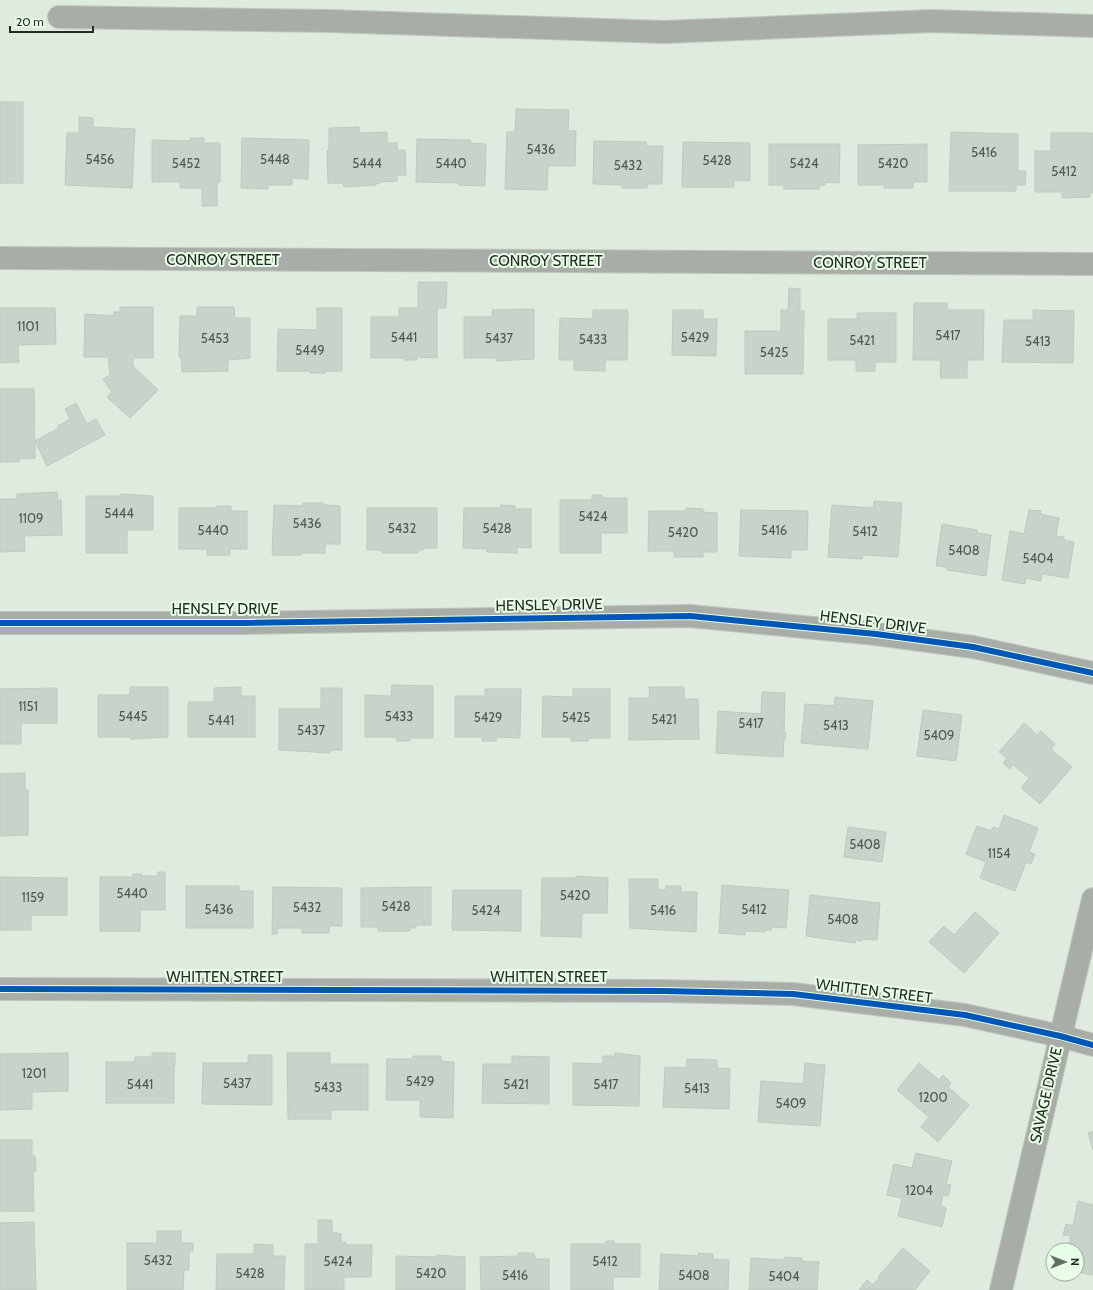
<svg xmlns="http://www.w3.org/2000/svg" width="1093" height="1290" viewBox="0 0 1093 1290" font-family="Cabin,sans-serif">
<rect width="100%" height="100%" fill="#e0ebdf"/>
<!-- building -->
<g fill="#cad3c9" stroke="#c0c8bf">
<rect x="0" y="102" width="23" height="81"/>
<polygon points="516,109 569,110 568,131 576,131 575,166 548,166 547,190 505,189 507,132 515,132"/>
<polygon points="79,117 93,118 93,127 135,129 132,188 65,185 67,133 79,133"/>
<polygon points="359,127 359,133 387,132 387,143 397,143 397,150 405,150 406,175 397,175 397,181 380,182 380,183 376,184 376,185 344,187 343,183 328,183 327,151 329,150 329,128"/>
<polygon points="951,132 1018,134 1018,171 1026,171 1025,185 1016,185 1016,191 949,191"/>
<polygon points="1051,133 1093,133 1093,193 1090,193 1090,197 1062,198 1062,192 1035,192 1035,151 1051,151"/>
<polygon points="190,138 204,138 204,143 220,143 220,182 217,182 217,206 202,206 202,188 180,188 180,182 152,182 152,140 190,141"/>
<polygon points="242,138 309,140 308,179 292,178 292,185 268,185 268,189 241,188"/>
<polygon points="417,139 470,140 470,143 486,144 485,186 459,185 459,183 416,182"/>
<polygon points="594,141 646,142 646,146 663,146 662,184 647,184 647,188 622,188 622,185 593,184"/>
<polygon points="683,142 750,143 750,181 734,180 734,187 682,187"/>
<polygon points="769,144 840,144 839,183 825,182 825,185 819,185 819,189 784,189 784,185 769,185"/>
<polygon points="927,144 927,182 913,182 913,188 884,188 884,185 858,185 858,145"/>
<polygon points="418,282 447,282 446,308 437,308 437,358 417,357 417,360 404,360 404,358 371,358 371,317 399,317 399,308 418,308"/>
<polygon points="789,288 800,289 800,311 804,311 803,374 745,374 745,331 781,331 781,310 788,310"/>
<polygon points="914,303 947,303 947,310 984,310 983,360 967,360 967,378 940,378 941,360 913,360"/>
<polygon points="120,307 153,307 153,358 133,358 133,366 158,390 130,418 107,397 112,392 103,379 110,375 108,357 84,357 85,314 114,316 114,312 120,312"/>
<polygon points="197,307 234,307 235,318 250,318 250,358 228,360 228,371 182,372 181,357 179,357 180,316 197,316"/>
<polygon points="0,308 55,308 56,344 18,345 19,362 0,363"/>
<polygon points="317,308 342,308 342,371 326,371 326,373 310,373 310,371 277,371 278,329 317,330"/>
<polygon points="534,309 534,359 496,361 496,358 464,358 464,317 492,317 492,310"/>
<polygon points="593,310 628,310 627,360 605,360 605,371 574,370 574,360 559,360 560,318 593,319"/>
<polygon points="673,310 703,310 703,319 717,319 716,356 672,355"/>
<polygon points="1033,310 1074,311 1073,363 1002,362 1004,320 1033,320"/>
<polygon points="857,313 896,313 896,362 875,362 875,371 856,371 856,360 828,360 828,319 857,319"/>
<polygon points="0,389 34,389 35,458 19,459 19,462 0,462"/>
<polygon points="76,403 87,424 96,419 105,435 47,466 35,441 59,428 58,426 70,419 65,409"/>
<polygon points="57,492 58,500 61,500 62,535 24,536 25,551 0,552 0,499 17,499 17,494"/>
<polygon points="120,494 153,496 153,530 127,530 127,553 86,553 86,496 120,496"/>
<polygon points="592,495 602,495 602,498 627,498 627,533 601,533 601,553 560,553 560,500 592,500"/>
<polygon points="874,501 902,503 898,557 863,555 862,559 828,557 832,505 873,508"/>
<polygon points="303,503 324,503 324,505 340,506 340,544 325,544 325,553 301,553 301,555 272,555 274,505 303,506"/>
<polygon points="501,505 515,506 515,509 531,509 531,548 517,547 517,553 487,552 487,549 463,548 464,508 501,508"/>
<polygon points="217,506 231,506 231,511 247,511 247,549 230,549 230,555 207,555 207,549 179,549 179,508 217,508"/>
<polygon points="367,508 437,508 437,548 423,548 423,550 418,550 418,553 382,553 382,550 367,550"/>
<polygon points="686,508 703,509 703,512 717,513 717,552 703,552 703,557 674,557 674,551 648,551 649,511 686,511"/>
<polygon points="741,510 808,511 807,550 791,550 791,558 739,556"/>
<polygon points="1029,510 1041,511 1040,514 1059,518 1056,536 1064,537 1064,540 1074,542 1068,578 1042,574 1041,581 1026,578 1025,584 1002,580 1010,531 1024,534"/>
<polygon points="942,524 977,530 977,533 991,535 986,576 947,570 947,567 936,566"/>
<polygon points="392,685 433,686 433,738 410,738 410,741 397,741 397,737 365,737 365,695 391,696"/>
<polygon points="130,687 168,687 168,737 131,739 131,737 98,737 98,695 130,695"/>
<polygon points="241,687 241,696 255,696 255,737 188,737 188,702 214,702 214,688"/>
<polygon points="649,687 684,687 684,699 698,699 699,739 629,740 629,698 650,698"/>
<polygon points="57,688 57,723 21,723 21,744 0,744 0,689"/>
<polygon points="321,688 342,688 342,750 330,750 330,753 279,750 279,709 321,709"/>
<polygon points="485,689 521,689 520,738 496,737 496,741 482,741 482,737 455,737 455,696 485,696"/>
<polygon points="573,689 610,689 610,738 588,738 588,741 571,741 571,737 542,737 543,696 573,697"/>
<polygon points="762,692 785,693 784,733 786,733 785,739 784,739 783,757 716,753 718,711 761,714"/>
<polygon points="835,697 873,701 868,749 801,743 805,704 834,706"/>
<polygon points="923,710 962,715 956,761 917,756"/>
<polygon points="1024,723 1037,735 1041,731 1055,744 1051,749 1072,767 1040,804 1021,788 1029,778 1013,765 1010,769 1003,763 1007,758 999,752"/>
<polygon points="25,773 25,790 28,790 28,835 0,836 0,774"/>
<polygon points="1004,815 1038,828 1029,852 1035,854 1031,864 1026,862 1015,891 980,878 986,862 966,854 977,826 991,831 993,827 999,829"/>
<polygon points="848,827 886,832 882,862 844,857"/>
<polygon points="158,872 165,872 165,910 140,910 140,931 100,931 100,877 133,877 133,874 142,874 142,876 158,876"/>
<polygon points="576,876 608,878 607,913 582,913 581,937 541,936 542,878 576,878"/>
<polygon points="0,877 67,878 67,915 31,915 31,930 0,930"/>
<polygon points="629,879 658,879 658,890 666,890 666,886 681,886 681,892 697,892 696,932 630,928"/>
<polygon points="722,885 789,890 786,928 771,927 771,930 765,930 765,932 745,931 745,935 719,933"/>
<polygon points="186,886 239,886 239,891 253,891 253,928 186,928"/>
<polygon points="273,887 342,888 342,926 329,926 329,933 302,933 302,928 277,928 277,934 272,934"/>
<polygon points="431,887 431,925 416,925 416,928 410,928 410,931 378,931 378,927 361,927 361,888"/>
<polygon points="453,890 521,890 521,931 452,930"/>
<polygon points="810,895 880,903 877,940 862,939 862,941 856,940 855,943 806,936"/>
<polygon points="975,912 999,933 964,973 929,942 944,926 954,935"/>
<polygon points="68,1053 68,1091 32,1092 32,1109 0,1110 0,1054"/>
<polygon points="152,1053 175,1053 175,1065 174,1065 174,1103 106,1103 106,1062 135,1062 135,1057 152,1057"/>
<polygon points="287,1053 330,1053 330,1064 368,1064 368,1110 331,1110 331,1119 288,1119"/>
<polygon points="615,1053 640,1056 639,1106 573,1105 573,1063 603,1064 603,1056 615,1056"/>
<polygon points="248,1055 272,1055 272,1105 202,1104 203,1063 248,1063"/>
<polygon points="413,1056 441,1056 441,1061 454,1062 453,1118 420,1117 420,1100 386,1100 387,1059 413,1059"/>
<polygon points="512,1056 549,1057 549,1104 482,1103 483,1064 512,1064"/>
<polygon points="687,1059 717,1060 717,1068 730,1069 729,1109 663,1107 665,1067 686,1068"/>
<polygon points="805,1063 825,1065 820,1126 758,1122 761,1081 803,1084"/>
<polygon points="919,1063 939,1080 943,1075 951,1083 948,1087 969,1105 938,1142 921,1127 929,1117 897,1090"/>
<polygon points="1093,1131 1093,1150 1088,1133"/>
<polygon points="0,1140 32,1140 32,1156 35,1156 36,1171 33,1171 34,1211 0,1211"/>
<polygon points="916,1153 952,1161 946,1184 951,1185 948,1196 943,1195 941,1206 946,1208 942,1227 898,1216 902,1198 887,1195 894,1164 912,1168"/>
<polygon points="1078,1201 1093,1205 1093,1275 1077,1272 1077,1250 1068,1250 1071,1236 1063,1235 1066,1224 1073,1226"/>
<polygon points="318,1220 332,1220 332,1232 341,1234 341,1242 346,1242 346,1245 372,1245 371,1277 344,1277 344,1290 305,1290 305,1244 318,1244"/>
<polygon points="34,1222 36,1290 0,1290 0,1223"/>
<polygon points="157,1231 181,1231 181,1243 193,1243 193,1251 189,1251 189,1270 184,1270 183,1290 127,1290 127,1243 157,1243"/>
<polygon points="606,1241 614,1241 614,1244 640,1244 640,1277 613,1277 613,1290 571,1290 571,1244 606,1244"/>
<polygon points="254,1244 273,1245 273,1256 285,1256 284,1290 216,1290 217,1254 254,1254"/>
<polygon points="903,1248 930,1271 915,1290 859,1290 867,1280 873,1285 879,1278 878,1277"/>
<polygon points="518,1253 534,1253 535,1259 549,1259 549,1290 481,1290 480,1257 518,1256"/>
<polygon points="698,1253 713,1254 713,1259 729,1260 728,1290 659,1290 661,1254 698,1256"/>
<polygon points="437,1255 465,1257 465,1290 396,1290 396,1256 437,1257"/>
<polygon points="785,1257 802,1258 801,1261 819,1262 817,1290 749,1290 751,1258 785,1260"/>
</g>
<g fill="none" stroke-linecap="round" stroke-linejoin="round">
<!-- minor casing -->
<g stroke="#bfc8be" stroke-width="24">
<g id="minor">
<polyline points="59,17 330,21 664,32 932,21 1093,26"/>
<polyline points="0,258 1093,264"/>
<polyline points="0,623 244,623 690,616 876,634 973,647 1093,673"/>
<polyline points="0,989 663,991 793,994 965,1015 1060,1036 1093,1045"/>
<polyline points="1001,1290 1093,899"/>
</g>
</g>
<!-- minor -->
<use href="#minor" stroke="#a8ada8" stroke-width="22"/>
<!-- cycleway casing -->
<g stroke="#e9fee7" stroke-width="8">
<g id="cycleway">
<polyline points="0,623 244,623 690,616 876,634 973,647 1093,673"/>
<polyline points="0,989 663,991 793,994 965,1015 1060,1036 1093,1045"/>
</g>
</g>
<!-- cycleway -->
<use href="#cycleway" stroke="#0057b8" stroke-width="6"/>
</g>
<g text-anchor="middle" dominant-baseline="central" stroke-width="4" stroke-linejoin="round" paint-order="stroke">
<!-- number labels -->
<g font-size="13" fill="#50584f">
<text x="541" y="149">5436</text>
<text x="984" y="152">5416</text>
<text x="100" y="159">5456</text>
<text x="275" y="159">5448</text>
<text x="717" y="160">5428</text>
<text x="186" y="163">5452</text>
<text x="367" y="163">5444</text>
<text x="451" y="163">5440</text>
<text x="804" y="163">5424</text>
<text x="893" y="163">5420</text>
<text x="628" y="165">5432</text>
<text x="1064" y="171">5412</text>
<text x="28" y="326">1101</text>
<text x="948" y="335">5417</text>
<text x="404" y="337">5441</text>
<text x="695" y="337">5429</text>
<text x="215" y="338">5453</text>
<text x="499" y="338">5437</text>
<text x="593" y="339">5433</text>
<text x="862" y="340">5421</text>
<text x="1038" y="341">5413</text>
<text x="310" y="350">5449</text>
<text x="774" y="352">5425</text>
<text x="119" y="513">5444</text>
<text x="593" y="516">5424</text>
<text x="31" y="518">1109</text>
<text x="307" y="523">5436</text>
<text x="402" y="528">5432</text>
<text x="497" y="528">5428</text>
<text x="213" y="530">5440</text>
<text x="774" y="530">5416</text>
<text x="865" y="531">5412</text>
<text x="683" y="532">5420</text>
<text x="964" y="550">5408</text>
<text x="1038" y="558">5404</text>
<text x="28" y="706">1151</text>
<text x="133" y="716">5445</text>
<text x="399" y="716">5433</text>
<text x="488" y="717">5429</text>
<text x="576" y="717">5425</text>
<text x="664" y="719">5421</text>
<text x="221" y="720">5441</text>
<text x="751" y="723">5417</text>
<text x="836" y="725">5413</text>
<text x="311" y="730">5437</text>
<text x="939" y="735">5409</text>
<text x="865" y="844">5408</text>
<text x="999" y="853">1154</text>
<text x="132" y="893">5440</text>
<text x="575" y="895">5420</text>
<text x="33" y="897">1159</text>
<text x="396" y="906">5428</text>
<text x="307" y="907">5432</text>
<text x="219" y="909">5436</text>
<text x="754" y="909">5412</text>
<text x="486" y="910">5424</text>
<text x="663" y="910">5416</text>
<text x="843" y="919">5408</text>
<text x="34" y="1073">1201</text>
<text x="420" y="1081">5429</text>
<text x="237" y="1083">5437</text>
<text x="140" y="1084">5441</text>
<text x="516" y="1084">5421</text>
<text x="606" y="1084">5417</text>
<text x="328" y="1087">5433</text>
<text x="697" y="1088">5413</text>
<text x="933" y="1097">1200</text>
<text x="791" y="1103">5409</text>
<text x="919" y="1190">1204</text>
<text x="158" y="1260">5432</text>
<text x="338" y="1261">5424</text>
<text x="605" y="1261">5412</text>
<text x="250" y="1273">5428</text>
<text x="431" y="1273">5420</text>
<text x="515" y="1275">5416</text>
<text x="694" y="1275">5408</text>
<text x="784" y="1276">5404</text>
</g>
<!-- street labels -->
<g font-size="15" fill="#252c24" stroke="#e9fee7">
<text x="223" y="260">CONROY STREET</text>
<text x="546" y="261">CONROY STREET</text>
<text x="870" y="263">CONROY STREET</text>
<text transform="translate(549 605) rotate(-1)">HENSLEY DRIVE</text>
<text x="225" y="609">HENSLEY DRIVE</text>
<text transform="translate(873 622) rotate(7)">HENSLEY DRIVE</text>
<text x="225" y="977">WHITTEN STREET</text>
<text x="549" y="977">WHITTEN STREET</text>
<text transform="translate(874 991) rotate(7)">WHITTEN STREET</text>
<text transform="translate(1046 1095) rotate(-77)">SAVAGE DRIVE</text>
</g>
</g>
<!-- north arrow -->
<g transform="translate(1065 1262) rotate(90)"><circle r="19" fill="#e9fee7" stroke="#9baa99"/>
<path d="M0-3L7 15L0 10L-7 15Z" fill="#666f65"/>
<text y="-6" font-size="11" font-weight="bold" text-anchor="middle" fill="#252c24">N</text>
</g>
<!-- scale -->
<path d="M10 26v6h83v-6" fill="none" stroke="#252c24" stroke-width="2"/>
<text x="16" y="26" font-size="12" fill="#252c24" stroke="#e9fee7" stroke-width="3" paint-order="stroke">20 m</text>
</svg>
